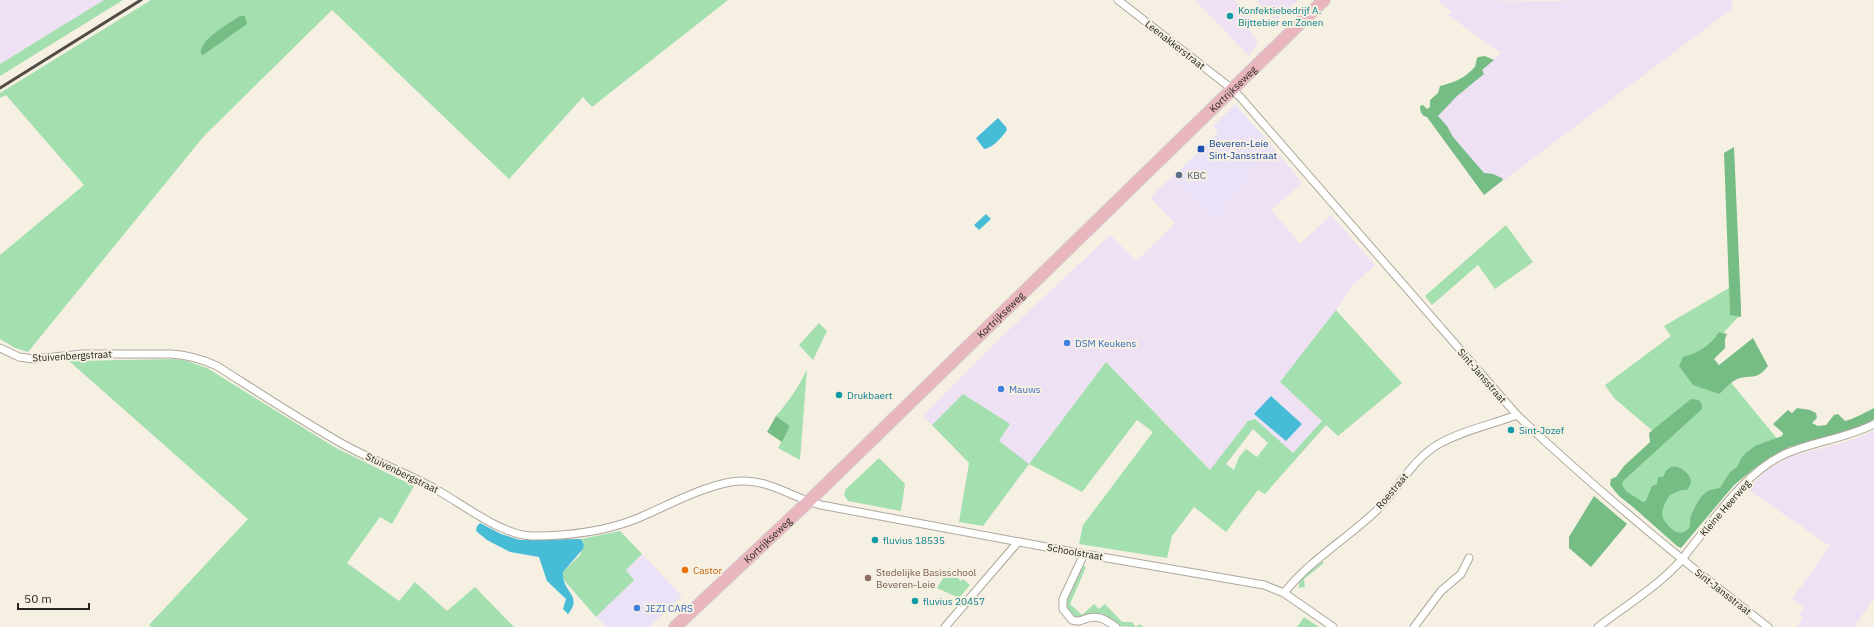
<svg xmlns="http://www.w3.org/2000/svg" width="1874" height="627" viewBox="0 0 1874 627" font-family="'IBM Plex Sans',sans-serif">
<rect width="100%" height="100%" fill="#f6f0e2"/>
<!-- commercial -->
<g fill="#ebe2f7">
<polygon points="1235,104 1273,147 1215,223 1171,178 1218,133 1213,126"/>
<polygon points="642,554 682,596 649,627 607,627 596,617 634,579 626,570"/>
</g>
<!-- industrial -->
<g fill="#eee1f4">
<polygon points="0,0 104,0 0,64"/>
<polygon points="1195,0 1235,0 1252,18 1245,25 1258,42 1249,56"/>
<polygon points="1256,0 1298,0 1276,21"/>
<polygon points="1437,0 1563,1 1565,0 1732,0 1733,8 1484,195 1427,117 1501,53 1448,15 1452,12"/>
<polygon points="1273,147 1302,183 1271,210 1279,219 1300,244 1331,215 1375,265 1351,287 1336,310 1280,382 1326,425 1292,463 1253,429 1217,476 1106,362 1009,491 969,463 923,416 996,342 1110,235 1136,261 1175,224 1150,197 1171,178 1215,223"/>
<polygon points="1874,431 1874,598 1854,627 1797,627 1803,618 1799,615 1804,608 1792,599 1830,546 1747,489 1769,469 1791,456 1846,442"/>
</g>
<!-- green -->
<g fill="#a4dfaf" fill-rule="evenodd">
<polygon points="104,0 123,0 0,76 0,64"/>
<polygon points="151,0 728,0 592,107 583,97 509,179 332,10 204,136 28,352 15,348 0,339 0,255 84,185 6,95 0,98 0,93"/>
<polygon points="1506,225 1533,262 1495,289 1478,265 1432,305 1425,296"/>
<path d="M1729,288L1730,314L1740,315L1706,352L1784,447C1741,468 1713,511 1681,545L1610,485L1661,438L1614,398L1605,385L1671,336L1664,326Z"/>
<path d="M1336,310L1402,383L1338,436L1326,425L1265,494L1258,490L1226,532L1194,507L1172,536L1167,558L1079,544L1083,525L1153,432L1137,420L1082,492L1029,464L1106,362L1210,470L1248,421L1255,419L1293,453L1322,421L1280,382ZM1253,429L1268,443L1257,457L1246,449L1239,457L1234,470L1226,464Z"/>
<polygon points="819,323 827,331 813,360 799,345"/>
<polygon points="175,359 187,361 207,368 336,448 414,486 392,524 380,517 347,563 399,601 415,582 447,611 475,587 514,627 151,627 149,625 248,519 69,361"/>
<path d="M807,369L800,460L778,448L790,426L776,416C789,401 799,387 807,369Z"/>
<polygon points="963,394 1010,424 999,441 1029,464 983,526 959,522 969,463 932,425"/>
<polygon points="879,458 905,484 901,511 848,501 844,495 846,489"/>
<polygon points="620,531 642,554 626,570 634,580 596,617 563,579 563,572 580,555 584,545 581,539"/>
<polygon points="1322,562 1324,563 1304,579 1305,587 1299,588 1299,580"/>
<path d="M1083,566L1086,567L1070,604L1082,615L1094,604L1099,609L1105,604L1122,622H1132L1136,627L1140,624L1143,627C1136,627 1128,627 1121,626C1113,623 1109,615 1100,613C1091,612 1082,619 1076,618C1069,616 1066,609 1066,603Z"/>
<polygon points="949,568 959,576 958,578 961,581 963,579 970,585 959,598 937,588"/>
<polygon points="1304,617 1319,627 1297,627"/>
</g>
<!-- forest -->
<g fill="#75bd84">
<path d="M240,16H245L247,24L203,55L201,54C198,40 230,23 240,16Z"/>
<path d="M1485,56L1494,60L1482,70L1484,74L1457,96L1438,116L1447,126L1453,137L1484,173L1493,174L1502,178L1503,180L1484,195L1427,117C1422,116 1420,112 1420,106L1423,105L1427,109L1430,107V100L1438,93L1440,86C1455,82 1463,79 1474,68C1477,65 1475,60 1478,57Z"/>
<polygon points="1734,147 1741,308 1741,317 1730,315 1724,153"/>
<path d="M1719,332L1727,334L1725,339V348L1714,359L1719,365L1753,338L1768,366C1757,380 1753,375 1740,378C1732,380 1725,389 1719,394L1693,385L1679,366L1683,357C1698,353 1710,346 1719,332Z"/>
<path d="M1691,399L1699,400L1702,405V409L1623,481L1622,485L1627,492L1643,502L1646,501L1652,486L1657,484L1658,477H1663C1665,474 1665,471 1668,469C1677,461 1691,475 1691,481C1691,485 1688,488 1687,490H1681L1670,495C1666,501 1660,510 1663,518C1667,526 1678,538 1687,530C1691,527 1690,523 1690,519C1692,511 1701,494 1708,491C1711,489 1716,489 1720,488L1730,472L1737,467L1742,457L1747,452L1755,446L1782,436L1783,433L1773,424L1788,410L1792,413L1797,408L1810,410L1816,413L1817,418L1812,423L1818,426L1826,425L1834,415L1838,414L1845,421C1854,419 1866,412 1874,408V419L1857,430L1789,447L1756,467L1734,485L1681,548L1677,546L1633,507L1619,496L1610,485L1611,479L1616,477L1624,466L1650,442L1649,433Z"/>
<polygon points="776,416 790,426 782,442 767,432"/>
<polygon points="1594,496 1627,524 1591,567 1569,548 1569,537"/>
</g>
<!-- water -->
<g fill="#47bcd7">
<path d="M998,118L1006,127L1007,130C1002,137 993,148 984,149L976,138Z"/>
<polygon points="986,214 991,219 979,230 974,225"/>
<polygon points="1271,396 1302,424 1286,441 1254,414"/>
<path d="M480,523L501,534L520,540L581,539L584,545L583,549L563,572C561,592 584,595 568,614L563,609L566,599L547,581L539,557L510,552L487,540L476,531L477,526Z"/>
</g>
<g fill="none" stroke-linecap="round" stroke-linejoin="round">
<!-- minor casing -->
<g stroke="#aea89c" stroke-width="9">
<g id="minor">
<path d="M1118,0L1232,89L1241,98L1517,415C1596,490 1681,560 1768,627"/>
<path d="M0,348L19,357L34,359L83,354H171C187,355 202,359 217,366C258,392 299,419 341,443C369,459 400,470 428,485C458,500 499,535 532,536C567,536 603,532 636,519C665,507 712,481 742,481C770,480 795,499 821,505L1084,554L1264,585L1284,593L1333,627"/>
<path d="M1084,554L1063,599V609L1072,620C1077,622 1080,621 1085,619C1098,614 1106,620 1116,627"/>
<path d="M1284,593C1309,561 1345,540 1375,512C1397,491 1411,461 1437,445C1461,431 1490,425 1517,415"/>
<polyline points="945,627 1018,542"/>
<polyline points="1414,627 1441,591 1461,574 1469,558"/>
<path d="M1598,627C1625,606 1671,578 1689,550C1716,517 1747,470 1787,453C1816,441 1847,438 1874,424"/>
</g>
</g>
<!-- primary casing -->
<g stroke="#d4d3d2" stroke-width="14">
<g id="primary">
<path id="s1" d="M675,627L808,502L1324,0"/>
</g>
</g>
<!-- minor -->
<use href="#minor" stroke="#fff" stroke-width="7"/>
<!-- primary -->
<use href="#primary" stroke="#e9b6bf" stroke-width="12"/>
<!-- rail -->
<polyline stroke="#514d46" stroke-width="3" points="0,88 141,0"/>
</g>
<!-- markers -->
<g fill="#0f9aa8" stroke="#f6f0e2" stroke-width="1.5">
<circle cx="1230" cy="16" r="4"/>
<circle cx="839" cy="395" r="4"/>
<circle cx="1511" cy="430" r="4"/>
<circle cx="875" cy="540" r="4"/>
<circle cx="915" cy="601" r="4"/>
</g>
<rect fill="#1a4fb4" stroke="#f6f0e2" stroke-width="1.5" x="1197" y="145" width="8" height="8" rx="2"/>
<circle fill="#5c6f8a" stroke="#f6f0e2" stroke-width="1.5" cx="1179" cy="175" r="4"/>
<g fill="#3f7fe0" stroke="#f6f0e2" stroke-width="1.5">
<circle cx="1067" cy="343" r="4"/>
<circle cx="1001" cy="389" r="4"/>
<circle cx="637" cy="608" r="4"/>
</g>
<circle fill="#e8710a" stroke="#f6f0e2" stroke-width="1.5" cx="685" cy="570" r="4"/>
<circle fill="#8d6e63" stroke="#f6f0e2" stroke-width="1.5" cx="868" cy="578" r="4"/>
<g text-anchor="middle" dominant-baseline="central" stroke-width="4" stroke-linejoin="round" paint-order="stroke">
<!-- culture labels -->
<g font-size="10" fill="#0d838f" stroke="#f6f0e2" text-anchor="start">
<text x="1238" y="10">Konfektiebedrijf A.<tspan x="1238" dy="12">Bijttebier en Zonen</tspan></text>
<text x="847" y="395">Drukbaert</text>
<text x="1519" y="430">Sint-Jozef</text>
<text x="883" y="540">fluvius 18535</text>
<text x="923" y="601">fluvius 20457</text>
</g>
<!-- street labels -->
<g font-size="10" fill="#282520" stroke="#f6f0e2">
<text transform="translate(1175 45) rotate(38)">Leenakkerstraat</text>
<text stroke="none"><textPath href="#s1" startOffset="775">Kortrijkseweg</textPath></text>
<text stroke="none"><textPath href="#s1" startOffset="451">Kortrijkseweg</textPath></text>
<text transform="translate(72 356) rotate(-3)">Stuivenbergstraat</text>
<text transform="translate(1482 376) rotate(49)">Sint-Jansstraat</text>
<text transform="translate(402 473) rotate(26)">Stuivenbergstraat</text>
<text transform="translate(1392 491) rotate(-50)">Roestraat</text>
<text transform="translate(1725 508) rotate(-49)">Kleine Heerweg</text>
<text stroke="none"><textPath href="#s1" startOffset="127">Kortrijkseweg</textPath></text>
<text transform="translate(1075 552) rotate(10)">Schoolstraat</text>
<text transform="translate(1723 592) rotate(38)">Sint-Jansstraat</text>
</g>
<!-- transit labels -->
<g font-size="10" fill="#164399" stroke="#f6f0e2" text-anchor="start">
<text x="1209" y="143">Beveren-Leie<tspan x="1209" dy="12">Sint-Jansstraat</tspan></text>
</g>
<!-- service labels -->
<g font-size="10" fill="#4e5e75" stroke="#f6f0e2" text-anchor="start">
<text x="1187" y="175">KBC</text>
</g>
<!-- shop labels -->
<g font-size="10" fill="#366cbe" stroke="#f6f0e2" text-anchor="start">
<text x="1075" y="343">DSM Keukens</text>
<text x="1009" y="389">Mauws</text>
<text x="645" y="608">JEZI CARS</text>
</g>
<!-- food labels -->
<g font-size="10" fill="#c56008" stroke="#f6f0e2" text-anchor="start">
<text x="693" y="570">Castor</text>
</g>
<!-- education labels -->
<g font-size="10" fill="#785e54" stroke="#f6f0e2" text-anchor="start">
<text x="876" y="572">Stedelijke Basisschool<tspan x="876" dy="12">Beveren-Leie</tspan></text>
</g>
</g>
<!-- scale -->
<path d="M18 603v6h71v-6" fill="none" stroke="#282520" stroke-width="2"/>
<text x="24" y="603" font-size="12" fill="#282520" stroke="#f6f0e2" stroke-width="3" paint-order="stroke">50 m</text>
</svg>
